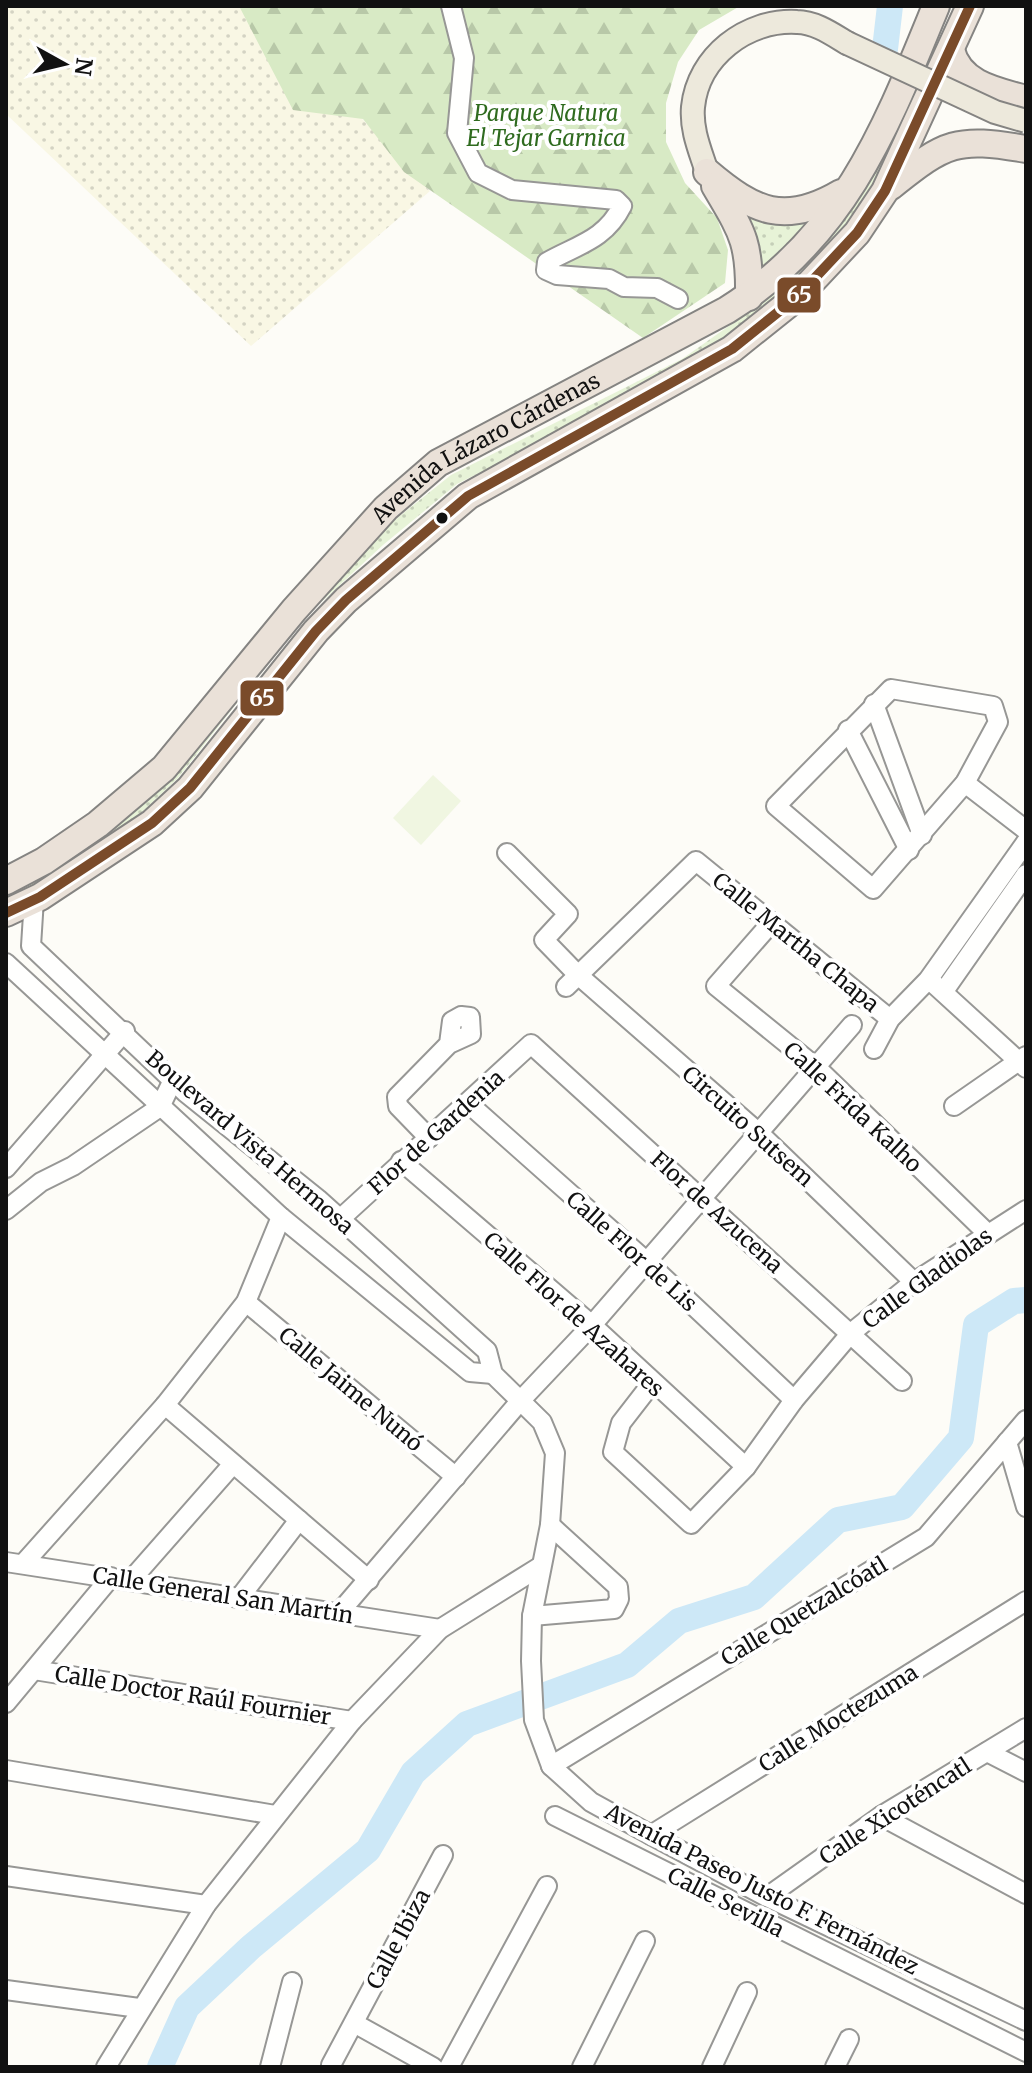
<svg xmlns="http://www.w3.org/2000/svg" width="1032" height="2073" viewBox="0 0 1032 2073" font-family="Merriweather,serif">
<defs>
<pattern id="farmland-dots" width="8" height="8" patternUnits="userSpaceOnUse" patternTransform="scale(2)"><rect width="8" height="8" fill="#f9f7e4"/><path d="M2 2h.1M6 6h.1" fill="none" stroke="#d4d3c3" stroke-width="1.8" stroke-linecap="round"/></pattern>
<pattern id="grass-dots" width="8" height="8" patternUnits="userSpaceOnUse" patternTransform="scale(2)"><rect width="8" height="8" fill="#e7f3d7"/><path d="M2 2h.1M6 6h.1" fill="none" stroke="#c5cfb8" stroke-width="1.8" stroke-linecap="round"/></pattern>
<pattern id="forest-firs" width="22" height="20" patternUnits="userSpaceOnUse" patternTransform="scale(2)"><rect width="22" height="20" fill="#d8eac5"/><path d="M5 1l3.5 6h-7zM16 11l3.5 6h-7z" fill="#b8c8a8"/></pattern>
</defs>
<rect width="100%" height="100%" fill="#fdfcf7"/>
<!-- farmland -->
<polygon fill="url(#farmland-dots)" points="6,6 256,6 430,191 251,346 6,114"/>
<!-- grass -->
<g fill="url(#grass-dots)">
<polygon points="919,76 934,84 832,256 686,369 457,484 383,545 303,619 178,778 142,812 39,894 6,909 6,885 167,772 376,535 451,475 682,359 777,292 823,248 867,184"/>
<polygon points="733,201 823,210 798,242 757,270"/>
</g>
<!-- forest -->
<polygon fill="url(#forest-firs)" points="239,6 740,6 699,30 678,62 666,103 666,142 685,183 717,218 728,250 725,283 643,338 404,172 363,119 293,110"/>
<!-- pitch -->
<polygon fill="#f0f6e1" points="433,775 461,801 421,845 393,818"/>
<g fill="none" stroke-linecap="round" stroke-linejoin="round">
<!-- river -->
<g stroke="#cde8f7" stroke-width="26">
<polyline points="885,49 890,6"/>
<polyline points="160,2067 187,2007 251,1947 368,1850 413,1773 467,1724 627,1665 679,1621 754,1597 838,1520 902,1507 961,1438 976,1325 1014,1301 1026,1300"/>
</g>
<!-- minor casing -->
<g stroke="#979795" stroke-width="22">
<g id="minor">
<path d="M451,6L464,58L457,133L478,173L512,190L616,200L622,206C605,240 577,245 547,262L546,270L557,275L609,279L624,287L657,288L678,299"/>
<polygon points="891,689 993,706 998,722 965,783 873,889 776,806"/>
<polyline points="874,704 922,835"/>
<polyline points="848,730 909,850"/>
<polyline points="965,783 1026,830"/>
<polyline points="507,853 568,914 544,940 578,975 759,1133 914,1282"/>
<polyline points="34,899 31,946 186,1093 318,1199 487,1351 493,1374 542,1422 555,1453 550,1525 532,1616 531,1661 534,1720 551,1766 591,1802 651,1835 767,1897 1026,2021"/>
<polyline points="772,922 716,986 817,1068 987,1233"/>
<polyline points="6,963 281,1217 470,1372 493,1374"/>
<polyline points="934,984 1026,1068"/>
<polyline points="566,987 696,861 890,1019"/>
<polyline points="944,991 1026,874"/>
<polyline points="874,1049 890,1019 928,980 1026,842"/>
<polyline points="469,1104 647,1262 794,1400"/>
<polyline points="954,1106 1026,1056"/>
<polyline points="429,1138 398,1106 397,1097 449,1044 471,1034 470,1017 461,1016 452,1021 449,1044"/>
<polyline points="401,1161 592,1325 746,1467"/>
<polyline points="6,1168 125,1031"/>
<polyline points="6,1210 41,1182 73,1166 160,1107 173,1080"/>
<polyline points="340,1219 531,1044 902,1381"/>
<polyline points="246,1302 456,1477"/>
<polyline points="652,1383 621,1423 613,1452 691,1524 746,1467 794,1400 851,1333 914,1282 1026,1210"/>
<polyline points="165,1405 369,1580"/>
<polyline points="1007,1442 1026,1507"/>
<polyline points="6,1562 440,1629"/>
<polyline points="23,1564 165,1405 246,1302 281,1217"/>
<polyline points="131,1580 233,1464"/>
<polyline points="240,1597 299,1520"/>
<polyline points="339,1613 521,1400 592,1325 852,1025"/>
<polyline points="532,1616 614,1609 619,1599 618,1587 550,1525"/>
<polyline points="34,1670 352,1721"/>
<polyline points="6,1703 111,1577"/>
<polyline points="987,1752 1026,1772"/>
<polyline points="551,1766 926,1537 1026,1420"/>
<polyline points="6,1770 275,1815"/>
<polyline points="555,1816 1026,2052"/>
<polyline points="881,1816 1026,1894"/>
<polyline points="651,1835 1026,1601"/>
<polyline points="6,1876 206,1905"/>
<polyline points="767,1897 881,1816 1026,1728"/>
<polyline points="6,1990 139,2008"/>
<polyline points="354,2023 433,2067"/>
<polyline points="331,2065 443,1855"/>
<polyline points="106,2067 206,1905 352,1721 440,1629 541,1566"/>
<polyline points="270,2067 292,1982"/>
<polyline points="449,2067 547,1886"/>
<polyline points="582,2067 645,1941"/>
<polyline points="712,2067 747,1992"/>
<polyline points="835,2067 849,2039"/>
</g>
</g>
<!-- major casing -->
<g stroke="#858482" stroke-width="26">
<path id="major" d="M707,172C700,150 691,130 693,107C698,57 746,19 797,22C815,22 832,34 847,43"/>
</g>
<!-- highway casing -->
<g stroke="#858482" stroke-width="30">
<g id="highway">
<path d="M951,50C959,84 996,91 1026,99"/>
<path d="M707,172C754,212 785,226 841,193"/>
<path d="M715,186C742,232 750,241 749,297"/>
<path d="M891,186C946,142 956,137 1026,149"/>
<path id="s1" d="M6,881L44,861L98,824L164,768L294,610L386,508L438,463L727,310C845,236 886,128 936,6"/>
<polyline points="6,913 40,897 152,823 190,788 316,631 346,600 468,496 732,349 797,297 857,233 885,191 970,6"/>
</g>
</g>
<!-- minor -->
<use href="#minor" stroke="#fffffe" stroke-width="18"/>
<!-- major -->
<use href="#major" stroke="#ede9dc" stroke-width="22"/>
<!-- highway -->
<use href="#highway" stroke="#eae1d8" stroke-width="26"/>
<!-- major-bridge casing -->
<g stroke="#858482" stroke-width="26" stroke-linecap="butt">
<polyline id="major-bridge" points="847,43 995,112 1026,121"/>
</g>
<!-- major-bridge -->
<use href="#major-bridge" stroke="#ede9dc" stroke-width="22"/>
<!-- bus-1 casing -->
<g stroke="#fff" stroke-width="16">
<polyline id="bus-1" points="6,913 40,897 152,823 190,788 316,631 346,600 468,496 732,349 797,297 857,233 885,191 970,6"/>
</g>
<!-- bus-1 -->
<use href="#bus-1" stroke="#7a4b2a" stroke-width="10"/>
</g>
<!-- markers -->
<circle fill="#111" stroke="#fff" stroke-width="3" cx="442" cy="518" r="7"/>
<g text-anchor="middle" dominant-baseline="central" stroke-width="8" stroke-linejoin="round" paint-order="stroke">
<!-- park labels -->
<g font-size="22" font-style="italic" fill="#2f6b1f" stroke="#fff">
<text x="546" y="113">Parque Natura<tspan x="546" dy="25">El Tejar Garnica</tspan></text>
</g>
<!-- street labels -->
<g font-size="22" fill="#111" stroke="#fff">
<text stroke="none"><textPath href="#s1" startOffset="654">Avenida Lázaro Cárdenas</textPath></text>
<text transform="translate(796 942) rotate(39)">Calle Martha Chapa</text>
<text transform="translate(853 1107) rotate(43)">Calle Frida Kalho</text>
<text transform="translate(748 1126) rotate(42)">Circuito Sutsem</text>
<text transform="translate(436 1132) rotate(-42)">Flor de Gardenia</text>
<text transform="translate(250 1142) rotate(41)">Boulevard Vista Hermosa</text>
<text transform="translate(717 1212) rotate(42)">Flor de Azucena</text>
<text transform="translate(632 1251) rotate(42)">Calle Flor de Lis</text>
<text transform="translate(927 1278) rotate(-36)">Calle Gladiolas</text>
<text transform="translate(574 1314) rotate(42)">Calle Flor de Azahares</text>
<text transform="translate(351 1389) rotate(40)">Calle Jaime Nunó</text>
<text transform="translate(223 1595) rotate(9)">Calle General San Martín</text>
<text transform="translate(804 1611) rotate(-31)">Calle Quetzalcóatl</text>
<text transform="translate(193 1695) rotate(9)">Calle Doctor Raúl Fournier</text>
<text transform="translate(838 1718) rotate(-32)">Calle Moctezuma</text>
<text transform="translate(895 1811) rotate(-33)">Calle Xicoténcatl</text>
<text transform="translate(762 1889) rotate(27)">Avenida Paseo Justo F. Fernández</text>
<text transform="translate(726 1902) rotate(27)">Calle Sevilla</text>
<text transform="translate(398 1939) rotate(-62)">Calle Ibiza</text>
</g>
</g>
<g stroke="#fff" stroke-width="3">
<rect x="776" y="276" width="46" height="38" rx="8" fill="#7a4b2a"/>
<rect x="239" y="679" width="46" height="38" rx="8" fill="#7a4b2a"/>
</g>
<g font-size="22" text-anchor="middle" font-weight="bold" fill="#fff">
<text x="799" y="303">65</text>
<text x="262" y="706">65</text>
</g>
<!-- border -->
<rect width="1032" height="2073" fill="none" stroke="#111111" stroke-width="16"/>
<!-- north arrow -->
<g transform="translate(64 64) rotate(98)" stroke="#ffffff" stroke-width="6" paint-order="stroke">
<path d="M0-6L14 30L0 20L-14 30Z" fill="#111111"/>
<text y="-12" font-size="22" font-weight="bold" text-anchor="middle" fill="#111111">N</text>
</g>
</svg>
